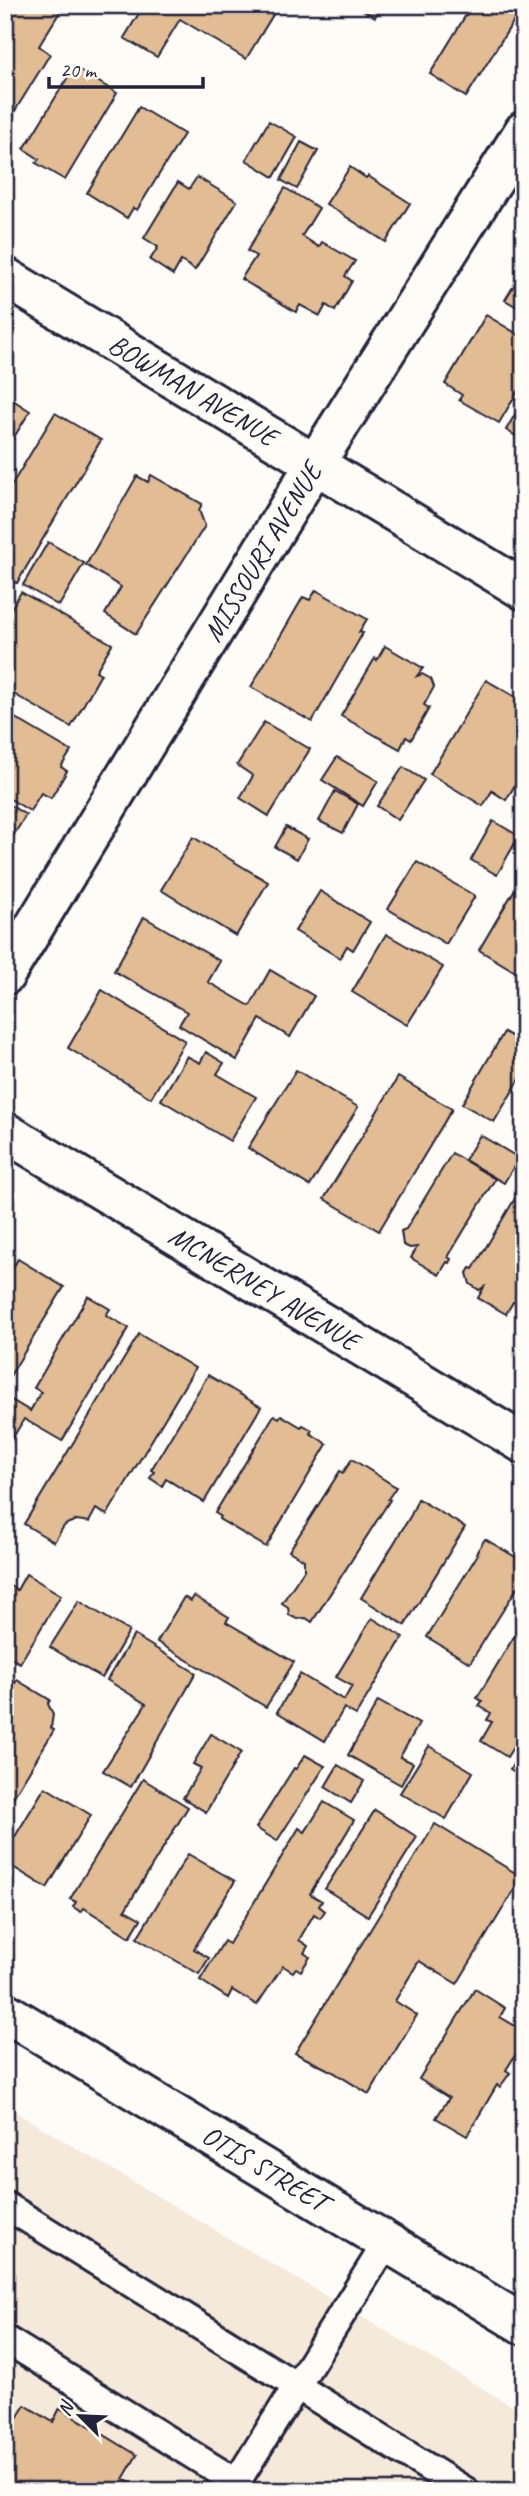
<svg xmlns="http://www.w3.org/2000/svg" width="529" height="2496" viewBox="0 0 529 2496" font-family="Caveat,sans-serif">
<rect width="100%" height="100%" fill="#fdfcf7"/>
<filter id="ink" filterUnits="userSpaceOnUse"><feTurbulence type="fractalNoise" baseFrequency=".0143" numOctaves="2"/><feDisplacementMap in="SourceGraphic" scale="14" xChannelSelector="R" yChannelSelector="G"/><feConvolveMatrix kernelMatrix="1 2 1 2 8 2 1 2 1" color-interpolation-filters="sRGB"/></filter>
<g filter="url(#ink)">
<!-- built -->
<polygon fill="#f5e9d9" points="5,2106 524,2413 524,2491 5,2491"/>
<!-- building -->
<g fill="#e2bc93" stroke="#22223b" stroke-width="2">
<polygon points="19,5 64,5 39,46 50,54 5,127 5,28"/>
<polygon points="144,5 261,5 274,13 246,59 180,19 157,57 124,38"/>
<polygon points="354,5 382,5 375,17"/>
<polygon points="472,5 524,5 524,19 519,26 513,22 466,97 430,74"/>
<polygon points="74,67 117,93 65,180 36,163 39,159 24,149"/>
<polygon points="139,107 184,134 137,210 133,208 127,218 87,193"/>
<polygon points="269,121 297,137 274,177 246,160"/>
<polygon points="301,142 318,151 297,189 281,180"/>
<polygon points="350,167 366,178 368,176 410,203 386,242 326,204"/>
<polygon points="197,177 237,201 195,270 181,261 173,275 150,260 158,247 144,238 178,182 189,189"/>
<polygon points="285,188 319,208 302,236 319,247 322,242 355,261 345,276 352,281 335,311 326,305 320,316 300,305 296,312 241,279 256,256 247,251"/>
<polygon points="524,269 524,311 505,300"/>
<polygon points="486,315 524,338 524,381 499,423 459,400 462,395 445,384"/>
<polygon points="5,395 30,411 5,452"/>
<polygon points="517,411 524,415 524,441 506,430"/>
<polygon points="55,413 101,440 17,583 13,582 5,596 5,496"/>
<polygon points="151,475 202,504 199,510 205,526 136,634 105,614 121,587 86,565 137,476 148,482"/>
<polygon points="48,542 84,563 59,606 23,585"/>
<polygon points="316,590 367,619 359,632 363,633 312,722 251,687 303,597 310,600"/>
<polygon points="21,592 112,644 96,671 101,674 71,727 5,689 5,619"/>
<polygon points="385,646 423,668 417,676 422,674 431,679 434,687 424,705 429,708 411,740 406,737 400,749 341,716 375,658 377,660"/>
<polygon points="486,680 524,702 524,770 506,800 492,791 483,806 430,774"/>
<polygon points="5,712 71,751 61,767 67,771 51,798 41,793 30,811 5,796"/>
<polygon points="264,722 310,749 269,816 240,798 253,776 237,765"/>
<polygon points="337,757 378,781 363,806 322,780"/>
<polygon points="403,767 424,780 398,820 377,806"/>
<polygon points="335,791 358,804 343,833 319,821"/>
<polygon points="5,802 26,815 5,849"/>
<polygon points="493,821 519,836 497,875 471,860"/>
<polygon points="286,827 308,839 297,859 275,847"/>
<polygon points="193,837 268,882 236,936 161,890"/>
<polygon points="417,862 475,896 446,944 388,909"/>
<polygon points="522,877 524,877 524,977 479,950"/>
<polygon points="320,891 370,922 353,950 347,946 340,958 295,931"/>
<polygon points="144,917 220,961 208,982 250,1006 270,970 314,996 290,1037 260,1019 237,1060 179,1025 187,1012 114,971"/>
<polygon points="386,934 443,967 407,1025 352,992"/>
<polygon points="102,990 185,1041 151,1098 68,1048"/>
<polygon points="504,1032 524,1043 524,1072 494,1122 462,1104"/>
<polygon points="206,1052 224,1063 217,1074 256,1097 230,1141 161,1100 187,1056 200,1063"/>
<polygon points="296,1070 358,1107 310,1186 248,1148"/>
<polygon points="398,1077 452,1109 379,1231 324,1199"/>
<polygon points="480,1135 519,1158 504,1183 465,1160"/>
<polygon points="452,1153 495,1179 448,1257 451,1259 449,1263 447,1262 439,1275 411,1258 417,1247 410,1248 403,1245 401,1231 406,1229"/>
<polygon points="517,1195 524,1199 524,1283 515,1297 518,1298 516,1303 513,1302 506,1314 478,1298 484,1287 479,1290 470,1284 467,1273 470,1268 473,1269"/>
<polygon points="18,1259 64,1287 5,1384 5,1281"/>
<polygon points="88,1296 110,1309 106,1315 129,1328 62,1441 24,1419 5,1451 5,1396 30,1411 41,1392 34,1388"/>
<polygon points="139,1334 195,1368 107,1515 96,1509 89,1522 77,1520 69,1523 64,1526 54,1542 24,1524"/>
<polygon points="208,1375 261,1407 204,1502 166,1479 162,1486 150,1478 154,1472 151,1470"/>
<polygon points="274,1415 279,1418 281,1415 301,1427 303,1425 312,1430 310,1433 327,1444 266,1547 219,1519 220,1516 215,1513"/>
<polygon points="352,1459 396,1487 388,1499 390,1500 312,1622 306,1618 297,1619 289,1615 288,1607 282,1603 304,1570 304,1560 289,1551 340,1471 343,1473"/>
<polygon points="418,1499 465,1527 405,1625 361,1598 411,1515"/>
<polygon points="485,1539 524,1562 524,1581 522,1580 470,1663 427,1637 478,1554 476,1553"/>
<polygon points="26,1574 61,1595 20,1663 5,1655 5,1583 17,1590"/>
<polygon points="194,1596 229,1617 226,1622 294,1662 266,1707 157,1642 184,1597 191,1601"/>
<polygon points="79,1601 129,1631 102,1678 50,1647"/>
<polygon points="372,1618 403,1637 356,1715 344,1708 325,1741 277,1712 300,1674 344,1700 352,1686 336,1677"/>
<polygon points="524,1620 524,1730 507,1757 481,1741 492,1722 487,1720 491,1713 479,1706 482,1701 477,1698"/>
<polygon points="134,1635 196,1673 131,1787 103,1771 146,1704 107,1680"/>
<polygon points="17,1680 50,1700 48,1704 53,1714 51,1728 54,1730 5,1811 5,1700"/>
<polygon points="378,1701 419,1724 400,1757 413,1763 401,1785 348,1755"/>
<polygon points="211,1734 241,1752 206,1812 183,1798 201,1768 193,1764"/>
<polygon points="524,1744 524,1779 510,1770"/>
<polygon points="429,1746 473,1772 446,1819 400,1793"/>
<polygon points="305,1755 325,1766 277,1841 256,1828 294,1768 296,1769"/>
<polygon points="338,1765 364,1781 351,1803 325,1787"/>
<polygon points="143,1779 188,1807 125,1910 141,1919 130,1937 84,1908 81,1912 73,1907 76,1902 70,1899"/>
<polygon points="45,1787 91,1815 47,1888 5,1862 5,1853"/>
<polygon points="324,1802 354,1820 310,1894 322,1901 319,1906 325,1911 320,1918 314,1914 299,1940 308,1946 304,1953 310,1957 301,1971 296,1968 293,1972 283,1966 257,2005 232,1990 228,1998 200,1980 224,1941 229,1944 299,1828 305,1832"/>
<polygon points="375,1810 417,1837 368,1916 325,1889"/>
<polygon points="435,1824 522,1877 457,1984 419,1961 395,2001 417,2015 369,2094 333,2072 295,2053"/>
<polygon points="188,1854 235,1881 194,1949 209,1958 199,1974 137,1938"/>
<polygon points="475,1989 505,2008 500,2017 524,2031 524,2041 506,2070 510,2073 500,2087 497,2085 467,2136 436,2118 449,2098 419,2079"/>
<polygon points="25,2405 53,2422 60,2408 137,2455 123,2479 134,2485 131,2491 5,2491 5,2437"/>
<polygon points="5,2420 13,2425 5,2437"/>
</g>
<g fill="none" stroke-linecap="round" stroke-linejoin="round">
<!-- service casing -->
<g stroke="#22223b" stroke-width="32">
<g id="service">
<polyline points="5,2205 466,2491"/>
<polyline points="5,2339 236,2482"/>
<polyline points="231,2491 387,2242"/>
</g>
</g>
<!-- minor casing -->
<g stroke="#22223b" stroke-width="44">
<g id="minor">
<polyline points="5,277 524,590"/>
<polyline points="5,975 315,464 524,131"/>
<polyline points="5,1132 524,1444"/>
</g>
</g>
<!-- secondary casing -->
<g stroke="#22223b" stroke-width="44">
<polyline id="secondary" points="5,2012 524,2325"/>
</g>
<!-- service -->
<use href="#service" stroke="#fdfcf7" stroke-width="26"/>
<!-- minor -->
<use href="#minor" stroke="#fdfcf7" stroke-width="38"/>
<!-- secondary -->
<use href="#secondary" stroke="#fdfcf7" stroke-width="38"/>
</g>
</g>
<g text-anchor="middle" dominant-baseline="central" stroke-width="5" stroke-linejoin="round" paint-order="stroke">
<!-- street labels -->
<g font-size="28" fill="#22223b" stroke="#fdfcf7">
<text transform="translate(193 390) rotate(31)">BOWMAN AVENUE</text>
<text transform="translate(262 552) rotate(-59)">MISSOURI AVENUE</text>
<text transform="translate(264 1288) rotate(31)">MCNERNEY AVENUE</text>
<text transform="translate(265 2168) rotate(31)">OTIS STREET</text>
</g>
</g>
<!-- margin -->
<rect width="529" height="2496" fill="none" stroke="#fdfcf7" stroke-width="28"/>
<rect x="14" y="14" width="501" height="2468" fill="none" stroke="#22223b" stroke-width="2.5" filter="url(#ink)"/>
<!-- north arrow -->
<g transform="translate(80 2416) rotate(294)" stroke="#fdfcf7" stroke-width="5" paint-order="stroke">
<path d="M0-5L12 26L0 18L-12 26Z" fill="#22223b"/>
<text y="-10" font-size="19" font-weight="bold" text-anchor="middle" fill="#22223b">N</text>
</g>
<!-- scale -->
<path d="M49 77v10h154v-10" fill="none" stroke="#22223b" stroke-width="3.5"/>
<text x="60" y="77" font-size="21" fill="#22223b" stroke="#fdfcf7" stroke-width="5" paint-order="stroke">20 m</text>
</svg>
